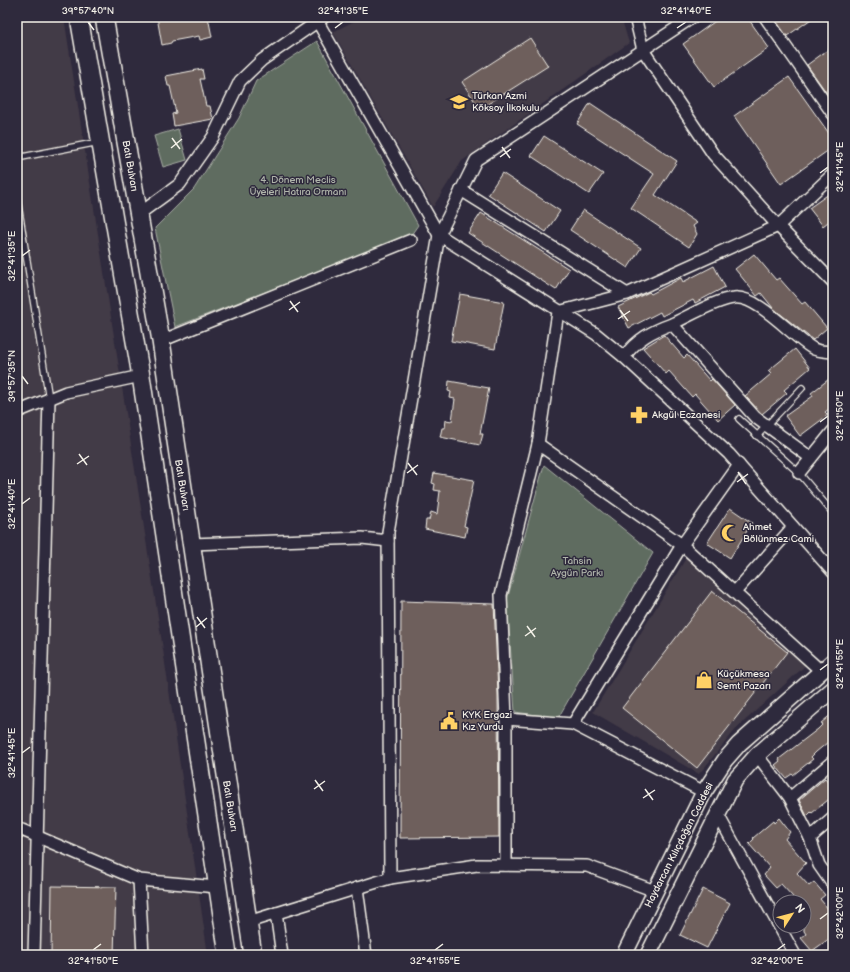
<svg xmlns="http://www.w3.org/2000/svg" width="850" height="972" viewBox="0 0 850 972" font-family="'Balsamiq Sans',sans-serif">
<rect width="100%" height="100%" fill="#2f2a3d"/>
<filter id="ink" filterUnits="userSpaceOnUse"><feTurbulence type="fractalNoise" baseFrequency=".025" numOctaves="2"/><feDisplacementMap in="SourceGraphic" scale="8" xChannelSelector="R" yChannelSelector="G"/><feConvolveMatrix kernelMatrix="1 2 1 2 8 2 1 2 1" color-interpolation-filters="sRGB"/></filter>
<g filter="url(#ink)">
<!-- built -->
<g fill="#423a46">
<polygon points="17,17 64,17 161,636 208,955 17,955"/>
<polygon points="362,17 621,17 629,43 462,161 433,207 333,32"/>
<polygon points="686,558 806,665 737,728 699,774 593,712"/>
</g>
<!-- green -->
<g fill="#5e6c61" stroke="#a9aea4">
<polygon points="317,41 418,225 411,235 175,327 155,228 194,189 239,118 256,81"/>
<polygon points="178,129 187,160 163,167 154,136"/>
<polygon points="544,465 653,553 558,718 515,712 507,600"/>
</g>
<!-- building -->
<g fill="#6e5e5c" stroke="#f4f1e8">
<polygon points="157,17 208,17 212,37 200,40 199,36 172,41 171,43 162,45"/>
<polygon points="721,17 747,17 769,48 714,87 683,44"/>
<polygon points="776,17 814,17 787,36 774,18"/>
<polygon points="530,38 548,66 480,109 462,82"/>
<polygon points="833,46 833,102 807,65"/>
<polygon points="202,69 204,79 200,79 206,106 210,106 213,119 174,126 172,114 176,113 170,86 168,86 166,76"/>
<polygon points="789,77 833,139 833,147 781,184 734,116"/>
<polygon points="590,103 677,161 655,195 697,223 693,226 697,234 689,247 631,208 654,174 577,124"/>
<polygon points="544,136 603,174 589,194 531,156"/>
<polygon points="502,173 560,211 546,232 488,194"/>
<polygon points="833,191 833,218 823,226 809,208"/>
<polygon points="583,210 641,248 628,268 570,230"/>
<polygon points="481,213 569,269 556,290 468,233"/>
<polygon points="754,254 776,280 779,278 802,304 805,302 827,328 813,340 773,308 761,293 757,296 735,269"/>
<polygon points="714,266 725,287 695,303 693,300 662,316 660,312 629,328 618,307 649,292 651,294 681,278 683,282"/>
<polygon points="460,294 504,302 495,349 451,341"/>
<polygon points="664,335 684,358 687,355 710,381 712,379 735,405 718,420 695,394 692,397 669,371 666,374 643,348"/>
<polygon points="795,349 810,368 784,390 787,393 762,414 745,396 771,374 768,371"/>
<polygon points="833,376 833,406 825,412 828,415 800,436 785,416 813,396 811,393"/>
<polygon points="449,381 489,388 480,434 483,434 480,445 440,437 442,428 445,428 446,420 452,421 455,399 450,398 451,392 448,391"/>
<polygon points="434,473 474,480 464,526 467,527 465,537 425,529 426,520 429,520 431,512 437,514 440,491 434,490 435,484 432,483"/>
<polygon points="730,508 752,523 730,558 707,543"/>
<polygon points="712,591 787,652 697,768 622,708"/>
<polygon points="401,601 494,604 498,694 499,837 400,838"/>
<polygon points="833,713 833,738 816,752 811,757 813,759 793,775 792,774 786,778 775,765 780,761 779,759 818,729 823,724 821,723"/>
<polygon points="825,778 833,787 833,796 812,813 811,812 807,816 799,800"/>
<polygon points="779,818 790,832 785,839 806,863 797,873 809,886 814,882 825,895 820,899 833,915 833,936 812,951 801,938 806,934 804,931 804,902 787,902 793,897 781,884 776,888 764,875 770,868 749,844 754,839 753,838 773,821 774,823"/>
<polygon points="52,886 116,887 114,955 51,955"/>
<polygon points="703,889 730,903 707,948 680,935"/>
</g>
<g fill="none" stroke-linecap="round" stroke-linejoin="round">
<!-- lane casing -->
<g stroke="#f4f1e8" stroke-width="8">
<g id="lane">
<polyline points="17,158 99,142"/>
<polyline points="17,198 49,399"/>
<polyline points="739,419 799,473 833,513"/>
<polyline points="757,436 802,388"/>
</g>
</g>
<!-- street casing -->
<g stroke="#f4f1e8" stroke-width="14">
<g id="street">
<polyline points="315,17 439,235 596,334 624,357 729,454 833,572"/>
<polyline points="635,17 643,50 713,154 778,226 833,282"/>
<polyline points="765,17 833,114"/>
<polyline points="461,190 627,294"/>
<polyline points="139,214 180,184 213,137 240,81 262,60 324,17"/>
<path d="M672,324C689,316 718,299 734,298C757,295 792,336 812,348C818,352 827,351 833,352"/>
<polyline points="161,341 411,240"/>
<path d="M624,357C637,339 652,331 672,324L755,417L811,458"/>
<polyline points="17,412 66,392 141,376"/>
<polyline points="538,444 682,545 821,671"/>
<polyline points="799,473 833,431"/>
<polyline points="191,544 362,538 388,541"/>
<polyline points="735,592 793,527"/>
<polyline points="506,719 573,724 704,792"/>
<polyline points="573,724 682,545 739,465"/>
<polyline points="757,755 790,798 833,761"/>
<polyline points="790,798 810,838"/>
<polyline points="717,813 795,955"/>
<polyline points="833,818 810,838 819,865 833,885"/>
<polyline points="17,829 22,830 139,880"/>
<polyline points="506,865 506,719 501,595 538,444 558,312 627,294 778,226 833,174"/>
<polyline points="390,878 477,865 587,866 655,891"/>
<polyline points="357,888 366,955"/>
<polyline points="276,913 282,955"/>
<polyline points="248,922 390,878 388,532 439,235 476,160 693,17"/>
<polyline points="34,955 49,399"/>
<polyline points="143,955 139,880 217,887"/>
</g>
</g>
<!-- secondary casing -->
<g stroke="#f4f1e8" stroke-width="18">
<g id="secondary">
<polyline points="624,955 704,792 725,760 739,744 833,661"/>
<polyline points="648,955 735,780 757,755 833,689"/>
</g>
</g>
<!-- primary casing -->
<g stroke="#f4f1e8" stroke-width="20">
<g id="primary">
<polyline points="79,17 141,376 228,955"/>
<polyline points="104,17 161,341 253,955"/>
</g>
</g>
<!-- lane -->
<use href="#lane" stroke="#2f2a3d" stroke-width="5.5"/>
<!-- street -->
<use href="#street" stroke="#2f2a3d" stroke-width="11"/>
<!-- secondary -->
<use href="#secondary" stroke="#2f2a3d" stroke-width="15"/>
<!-- primary -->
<use href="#primary" stroke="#2f2a3d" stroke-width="17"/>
</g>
</g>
<!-- ticks -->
<path fill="none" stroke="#f4f1e8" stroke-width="1.5" d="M88,22L94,30M335,28L343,22M677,28L686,22M172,138L180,149M502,147L510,158M171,148L182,139M500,157L511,149M820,173L828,167M22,256L30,250M290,301L298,312M289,310L300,302M620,310L628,321M618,319L630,311M22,376L28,384M820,422L828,416M79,454L87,465M408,463L417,475M77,464L89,456M738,472L746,484M407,473L418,465M737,482L748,474M22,504L30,498M197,617L205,628M527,626L535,637M196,627L207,618M525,636L536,628M820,670L828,664M22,753L30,747M315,780L323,791M314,789L325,781M645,789L653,800M643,798L655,790M820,919L828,913M93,950L101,944M435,950L443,944M777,950L785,944"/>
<!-- icons -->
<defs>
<g id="school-bare" transform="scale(1.38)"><path d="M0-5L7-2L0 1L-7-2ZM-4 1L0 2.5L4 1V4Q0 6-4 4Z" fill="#ffd166" stroke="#2f2a3d" stroke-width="2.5" paint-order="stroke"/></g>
<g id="pharmacy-bare" transform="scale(1.38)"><path d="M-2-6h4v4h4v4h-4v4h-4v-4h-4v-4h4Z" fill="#ffd166" stroke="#2f2a3d" stroke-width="2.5" paint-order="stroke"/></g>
<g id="mosque-bare" transform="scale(1.38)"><path d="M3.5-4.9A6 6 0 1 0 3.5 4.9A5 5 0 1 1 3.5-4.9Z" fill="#ffd166" stroke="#2f2a3d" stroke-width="2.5" paint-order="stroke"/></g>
<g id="shop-bare" transform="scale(1.38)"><path d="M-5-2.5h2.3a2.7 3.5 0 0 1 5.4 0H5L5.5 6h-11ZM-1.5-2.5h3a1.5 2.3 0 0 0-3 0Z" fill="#ffd166" stroke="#2f2a3d" stroke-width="2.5" paint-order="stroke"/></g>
<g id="civic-bare" transform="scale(1.38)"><path d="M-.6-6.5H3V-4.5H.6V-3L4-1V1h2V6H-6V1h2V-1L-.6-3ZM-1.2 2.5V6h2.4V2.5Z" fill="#ffd166" stroke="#2f2a3d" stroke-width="2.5" paint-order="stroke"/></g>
</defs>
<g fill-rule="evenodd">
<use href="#school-bare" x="459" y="102"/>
<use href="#pharmacy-bare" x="639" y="415"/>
<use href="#mosque-bare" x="730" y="533"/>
<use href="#shop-bare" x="704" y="680"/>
<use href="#civic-bare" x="449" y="721"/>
</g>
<g text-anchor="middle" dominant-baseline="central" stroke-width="3" stroke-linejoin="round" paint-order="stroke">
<!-- poi labels -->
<g font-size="10" fill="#f4f1e8" stroke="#2f2a3d" text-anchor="start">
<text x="472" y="96">Türkan Azmi<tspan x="472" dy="12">Köksoy İlkokulu</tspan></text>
<text x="652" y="415">Akgül Eczanesi</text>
<text x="743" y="527">Ahmet<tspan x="743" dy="12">Bölünmez Cami</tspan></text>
<text x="717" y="674">Küçükmesa<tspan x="717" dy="12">Semt Pazarı</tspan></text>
<text x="462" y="715">KYK Ergazi<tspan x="462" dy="12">Kız Yurdu</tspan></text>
</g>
<!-- street labels -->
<g font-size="10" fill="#f4f1e8" stroke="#2f2a3d">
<text transform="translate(130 166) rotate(80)">Batı Bulvarı</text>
<text transform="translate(182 485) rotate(81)">Batı Bulvarı</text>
<text transform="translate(230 806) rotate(81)">Batı Bulvarı</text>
<text transform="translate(679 845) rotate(-63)">Haydarcan Kılıçdoğan Caddesi</text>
</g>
<!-- park labels -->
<g font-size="10" fill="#b0b5ab" stroke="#2f2a3d">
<text x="298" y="180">4. Dönem Meclis<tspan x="298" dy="12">Üyeleri Hatıra Ormanı</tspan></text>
<text x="577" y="561">Tahsin<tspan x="577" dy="12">Aygün Parkı</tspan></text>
</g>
</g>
<!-- margin -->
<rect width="850" height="972" fill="none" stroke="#2f2a3d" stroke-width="44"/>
<!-- north arrow -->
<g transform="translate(792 914) rotate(54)"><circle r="19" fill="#2f2a3d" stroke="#7e7a81"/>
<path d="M0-3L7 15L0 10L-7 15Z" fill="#ffd166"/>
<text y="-6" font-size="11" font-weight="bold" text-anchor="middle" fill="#f4f1e8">N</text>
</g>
<rect x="22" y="22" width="806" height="928" fill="none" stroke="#f4f1e8" stroke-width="1.5"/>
<g font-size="10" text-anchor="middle" fill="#f4f1e8">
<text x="88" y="14">39°57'40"N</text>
<text x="343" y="14">32°41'35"E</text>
<text x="686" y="14">32°41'40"E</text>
<text transform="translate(839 167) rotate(-90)" y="4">32°41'45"E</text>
<text transform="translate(11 256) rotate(-90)" y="4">32°41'35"E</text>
<text transform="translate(11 376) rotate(-90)" y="4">39°57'35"N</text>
<text transform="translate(839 416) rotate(-90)" y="4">32°41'50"E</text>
<text transform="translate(11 504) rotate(-90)" y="4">32°41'40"E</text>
<text transform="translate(839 664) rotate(-90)" y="4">32°41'55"E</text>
<text transform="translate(11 753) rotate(-90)" y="4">32°41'45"E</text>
<text transform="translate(839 913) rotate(-90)" y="4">32°42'00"E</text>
<text x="93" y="964">32°41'50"E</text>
<text x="435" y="964">32°41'55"E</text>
<text x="777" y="964">32°42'00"E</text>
</g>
</svg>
